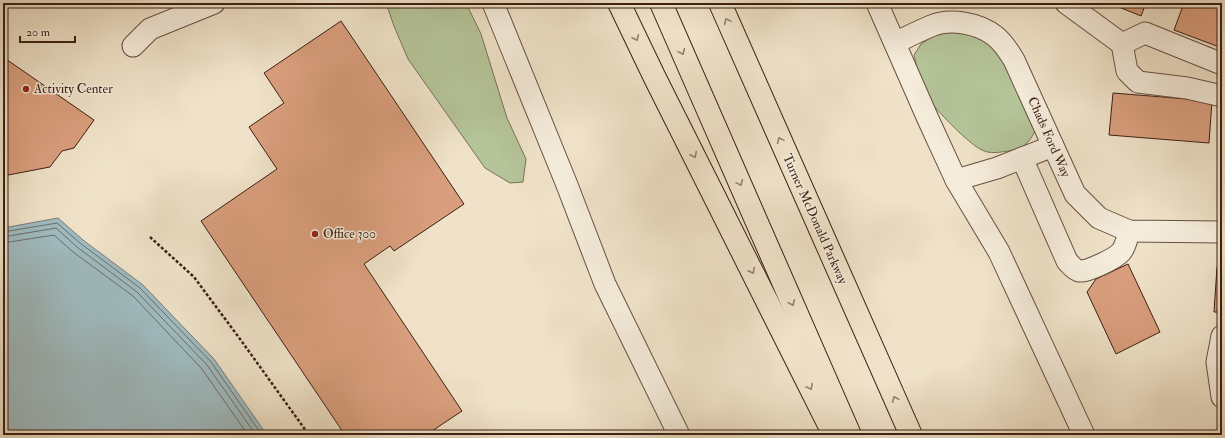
<svg xmlns="http://www.w3.org/2000/svg" width="1225" height="438" viewBox="0 0 1225 438" font-family="'IM FELL Double Pica',serif">
<rect width="100%" height="100%" fill="#efe2c8"/>
<filter id="stains"><feTurbulence type="fractalNoise" baseFrequency=".005" numOctaves="4"/><feColorMatrix values="0 0 0 0 .2 0 0 0 0 .09 0 0 0 0 .02 0 0 0 .5 -.17"/></filter>
<radialGradient id="worn" r=".72"><stop offset=".6" stop-color="#630" stop-opacity="0"/><stop offset="1" stop-color="#630" stop-opacity=".3"/></radialGradient>
<!-- green -->
<g fill="#b5c499" stroke="#787256">
<polygon points="387,3 466,3 481,34 507,118 526,159 523,182 510,183 485,168 408,59 394,26 387,6"/>
<path d="M970,29L993,41L1009,63L1035,131C1027,148 1018,150 1001,152C995,153 988,153 982,150C970,145 939,113 931,102C921,88 918,71 914,55L921,44L938,33Z"/>
</g>
<!-- water -->
<polygon fill="#9fbbc0" stroke="#777d7b" points="58,218 83,240 143,285 214,359 267,435 3,435 3,228"/>
<g fill="none" stroke-linecap="round" stroke-linejoin="round">
<!-- shore -->
<g stroke="#6d6d6a" stroke-width="1">
<polyline points="3,232 57,223 80,243 140,288 211,362 262,435"/>
<polyline points="3,237 56,228 77,247 137,292 207,365 256,435"/>
<polyline points="3,243 54,235 73,252 133,296 202,369 248,435"/>
</g>
</g>
<!-- building -->
<g fill="#d99e7d" stroke="#3b1f13">
<polygon points="1109,3 1146,3 1141,16"/>
<polygon points="1184,3 1222,3 1222,48 1174,30"/>
<polygon points="341,21 464,204 394,251 390,246 364,264 462,411 426,435 345,435 201,221 277,169 249,127 284,103 264,73"/>
<polygon points="3,57 94,120 74,148 62,151 50,167 3,176"/>
<polygon points="1113,93 1212,101 1209,143 1109,135"/>
<polygon points="1128,264 1160,332 1116,354 1087,292 1096,279"/>
<polygon points="1217,267 1222,267 1222,312 1214,312"/>
</g>
<g fill="none" stroke-linecap="round" stroke-linejoin="round">
<!-- minor casing -->
<g stroke="#685040" stroke-width="23">
<g id="minor">
<polyline points="493,3 567,185 605,284 679,435"/>
<polyline points="877,3 928,119 956,180 997,168 1053,146"/>
<polyline points="1066,3 1122,44 1127,71 1138,82 1187,88 1222,96"/>
<path d="M895,43C907,37 919,31 931,26C950,18 979,23 995,36C1004,43 1009,52 1014,60L1075,194L1099,218L1129,231L1222,232"/>
<polyline points="1122,44 1145,33 1222,64"/>
<polyline points="133,46 150,29 214,3"/>
<path d="M1022,158L1067,261C1071,265 1073,269 1079,271C1086,273 1116,258 1121,252C1126,246 1127,238 1129,231"/>
<polyline points="956,180 999,252 1084,435"/>
<polyline points="1222,336 1217,362 1222,397"/>
</g>
</g>
<!-- highway casing -->
<g stroke="#3b1f13" stroke-width="24">
<g id="highway">
<polyline points="619,3 654,76 834,435"/>
<polyline points="661,3 850,435"/>
<polyline points="720,3 911,435"/>
</g>
</g>
<!-- path -->
<polyline stroke="#3b1f13" stroke-width="2.5" stroke-dasharray="3 2" stroke-linecap="butt" points="150,237 194,277 240,339 309,435"/>
<!-- minor -->
<use href="#minor" stroke="#f5ecdb" stroke-width="21"/>
<!-- highway -->
<use href="#highway" stroke="#efe2c8" stroke-width="22"/>
</g>
<!-- one-way arrows -->
<defs><path id="oneway-chevron" d="M-2-3.5L2.5 0L-2 3.5" fill="none" stroke-width="1.6" stroke-linecap="round" stroke-linejoin="round"/></defs>
<g stroke="#95806e">
<use href="#oneway-chevron" transform="translate(727 21) rotate(-114)"/>
<use href="#oneway-chevron" transform="translate(636 38) rotate(65)"/>
<use href="#oneway-chevron" transform="translate(682 52) rotate(66)"/>
<use href="#oneway-chevron" transform="translate(780 140) rotate(-114)"/>
<use href="#oneway-chevron" transform="translate(694 155) rotate(63)"/>
<use href="#oneway-chevron" transform="translate(740 183) rotate(66)"/>
<use href="#oneway-chevron" transform="translate(752 271) rotate(63)"/>
<use href="#oneway-chevron" transform="translate(792 303) rotate(66)"/>
<use href="#oneway-chevron" transform="translate(810 387) rotate(63)"/>
<use href="#oneway-chevron" transform="translate(895 399) rotate(-114)"/>
</g>
<!-- markers -->
<g fill="#8f2418" stroke="#f5ecdb" stroke-width="1.5">
<circle cx="26" cy="89" r="4"/>
<circle cx="315" cy="234" r="4"/>
</g>
<g text-anchor="middle" dominant-baseline="central" stroke-width="3" stroke-linejoin="round" paint-order="stroke">
<!-- poi labels -->
<g font-size="13" fill="#3b1f13" stroke="#f5ecdb" text-anchor="start">
<text x="34" y="89">Activity Center</text>
<text x="323" y="234">Office 300</text>
</g>
<!-- street labels -->
<g font-size="13" fill="#3b1f13" stroke="#f5ecdb">
<text transform="translate(1049 137) rotate(66)">Chads Ford Way</text>
<text transform="translate(815 219) rotate(66)">Turner McDonald Parkway</text>
</g>
</g>
<!-- margin -->
<rect width="1225" height="438" fill="none" stroke="#efe2c8" stroke-width="16"/>
<rect x="4" y="4" width="1217" height="430" fill="none" stroke="#3b1f13" stroke-width="2"/>
<rect x="8" y="8" width="1209" height="422" fill="none" stroke="#3b1f13"/>
<!-- scale -->
<path d="M20 36v6h55v-6" fill="none" stroke="#3b1f13" stroke-width="2"/>
<text x="26" y="36" font-size="12" fill="#3b1f13" stroke="#f5ecdb" stroke-width="3" paint-order="stroke">20 m</text>
<rect width="100%" height="100%" filter="url(#stains)"/>
<rect width="100%" height="100%" fill="url(#worn)"/>
</svg>
